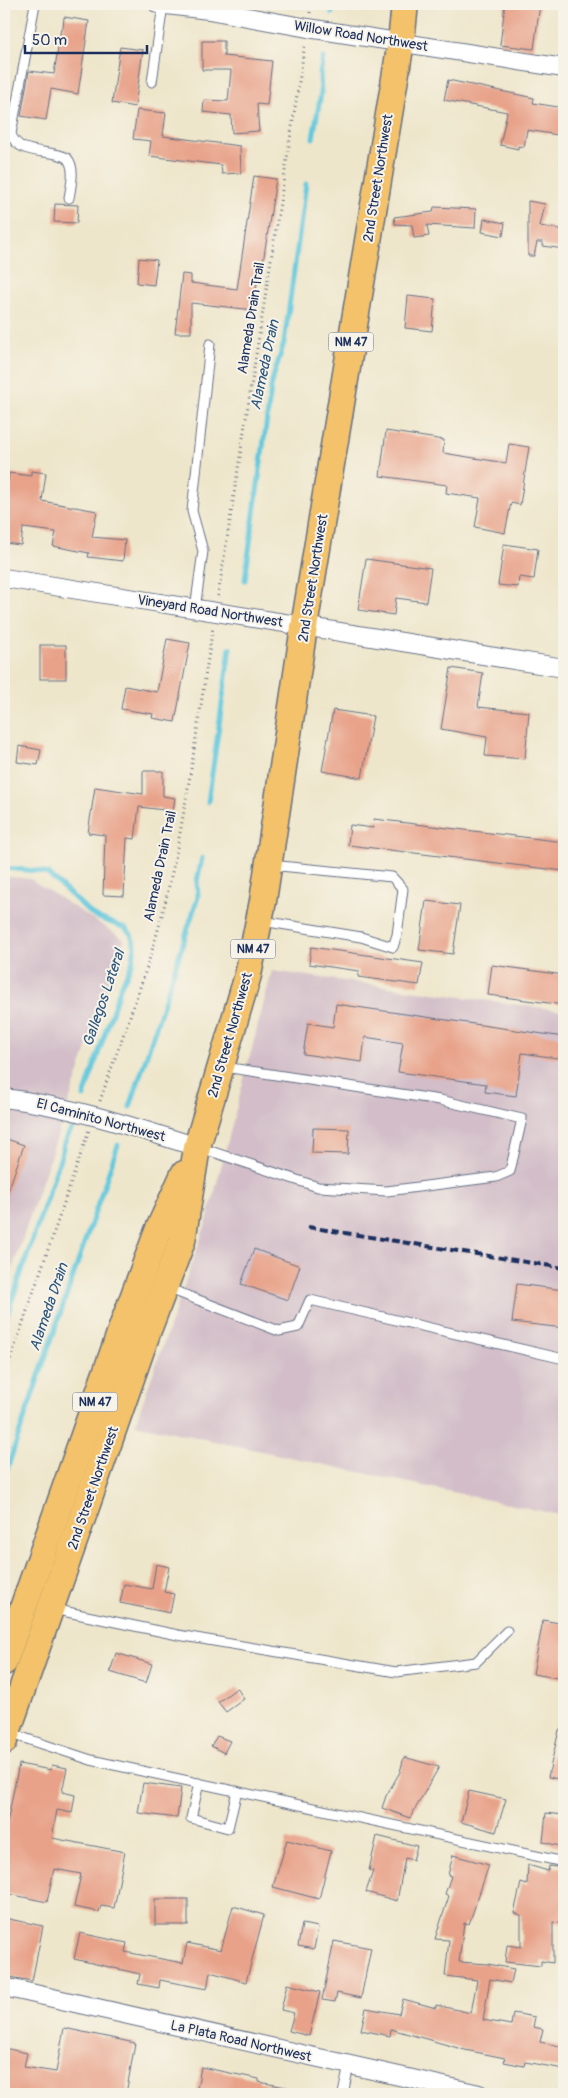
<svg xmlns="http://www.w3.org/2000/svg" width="568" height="2098" viewBox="0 0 568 2098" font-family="Pangolin,sans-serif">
<rect width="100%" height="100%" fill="#f7f3e8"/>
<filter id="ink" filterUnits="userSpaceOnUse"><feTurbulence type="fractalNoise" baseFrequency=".02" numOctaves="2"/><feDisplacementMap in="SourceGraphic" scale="10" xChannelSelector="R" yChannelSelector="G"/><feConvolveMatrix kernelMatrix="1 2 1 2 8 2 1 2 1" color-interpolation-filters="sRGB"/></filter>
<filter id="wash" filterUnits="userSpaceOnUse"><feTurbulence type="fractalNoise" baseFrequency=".0096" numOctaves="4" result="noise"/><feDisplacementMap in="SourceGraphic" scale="20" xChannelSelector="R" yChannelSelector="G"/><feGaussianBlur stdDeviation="1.12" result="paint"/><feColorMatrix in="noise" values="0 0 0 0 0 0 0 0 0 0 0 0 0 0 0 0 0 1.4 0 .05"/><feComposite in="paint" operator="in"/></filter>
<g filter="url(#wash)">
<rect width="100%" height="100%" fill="#eee6cb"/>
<!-- industrial -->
<g fill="#d2bdc8">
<polygon points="4,876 30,879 124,939 4,1293"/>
<polygon points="272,971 564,1011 564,1516 135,1424 207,1221"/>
</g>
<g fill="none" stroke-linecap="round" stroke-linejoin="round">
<!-- stream -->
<g stroke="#60c8dd" stroke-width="5">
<polyline points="332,13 334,4"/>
<polyline points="313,138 321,93 320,74 323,58"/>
<polyline points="245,580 272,381 284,343 306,184"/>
<polyline points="208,802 230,648"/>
<polyline points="4,868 38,871 48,874 94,916 125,928 131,934 135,946 132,964 120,988 84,1097"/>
<polyline points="130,1107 198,897 197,881 202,858"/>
<polyline points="4,1324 61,1156 64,1143 72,1128"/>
<polyline points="4,1478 118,1145"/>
</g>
</g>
<g id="blocks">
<!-- building -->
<g fill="#e8a289">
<polygon points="505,4 540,4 534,49 500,45"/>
<polygon points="64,17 89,21 78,94 51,89 46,120 21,116 29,71 54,74 61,28 63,28"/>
<polygon points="202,41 224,41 224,56 272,61 267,105 257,104 259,131 232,133 231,115 203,112 204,100 228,101 231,70 202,70"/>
<polygon points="120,47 143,50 135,107 112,103"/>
<polygon points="448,80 534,98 533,103 564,108 564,136 527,130 524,147 518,146 518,149 500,145 507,112 444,100"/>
<polygon points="137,110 166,113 163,136 240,146 241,173 222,174 221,165 149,156 151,141 133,139"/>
<polygon points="254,176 276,179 260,282 257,282 254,310 191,303 191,333 175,333 182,274 191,275 191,283 237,289"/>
<polygon points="528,201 545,204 540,226 564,230 564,249 543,246 543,242 537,242 534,256 528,256"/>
<polygon points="55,204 78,205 77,223 54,222"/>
<polygon points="434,207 476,209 475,228 427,225 429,236 414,238 412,225 395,224 394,217 433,212"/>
<polygon points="484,219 505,223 503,236 482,232"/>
<polygon points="139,258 157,260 154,285 137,283"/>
<polygon points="408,296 435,299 432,331 405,328"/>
<polygon points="386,431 444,440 443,453 506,463 509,444 529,447 520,505 511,503 505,533 475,527 480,498 446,493 447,485 380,476"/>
<polygon points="31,471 46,473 42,501 97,511 92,537 125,540 123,561 88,557 89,553 53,546 56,532 23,528 21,545 4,543 4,481 8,482 9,473 31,476"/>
<polygon points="504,544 538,549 534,579 519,577 518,587 498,585"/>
<polygon points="366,559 431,568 426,602 396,598 394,615 358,610"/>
<polygon points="167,639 190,643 175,722 152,718 153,714 121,709 125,686 157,692"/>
<rect x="40" y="645" width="26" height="34"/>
<polygon points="451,668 483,673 478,707 529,712 525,759 485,756 487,737 441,729"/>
<polygon points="333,710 373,716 362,778 322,771"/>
<polygon points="19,746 41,750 38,765 17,762"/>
<polygon points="143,771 163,771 163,796 175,798 173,811 139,807 135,839 127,838 124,896 103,895 105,835 88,833 95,787 143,794"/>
<polygon points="374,819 564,842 564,871 348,845 350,825 373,828"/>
<polygon points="426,901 460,905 453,954 419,950"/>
<polygon points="311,947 423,963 419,985 358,977 359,971 309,964"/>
<polygon points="492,965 564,975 564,1005 488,995"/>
<polygon points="336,1004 564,1037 564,1059 522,1053 516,1096 485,1092 486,1084 398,1072 403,1043 365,1037 362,1062 303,1054 308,1023 333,1027"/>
<polygon points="313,1128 349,1129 348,1154 312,1153"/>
<polygon points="4,1138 24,1145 6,1197 4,1197"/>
<polygon points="254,1249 300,1266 288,1300 241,1284"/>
<polygon points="517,1284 564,1290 564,1328 512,1322"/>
<polygon points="156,1564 169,1567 164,1592 174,1594 170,1613 120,1603 124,1584 152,1589"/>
<polygon points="543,1620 564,1624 564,1679 533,1674"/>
<polygon points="116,1653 152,1664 146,1683 110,1672"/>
<polygon points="237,1688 244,1699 226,1712 218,1702"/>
<polygon points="559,1730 564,1730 564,1780 548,1777"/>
<polygon points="217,1736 230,1741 224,1753 211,1746"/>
<polygon points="404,1757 439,1767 410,1818 382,1808 386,1796 400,1772"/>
<polygon points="19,1764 51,1770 52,1765 67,1768 62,1792 75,1795 72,1813 57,1810 52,1838 125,1852 114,1908 101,1906 99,1912 74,1907 81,1874 54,1869 47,1902 4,1893 9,1861 4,1860 4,1838"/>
<polygon points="143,1783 181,1788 177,1818 138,1813"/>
<polygon points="469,1791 506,1799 496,1832 461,1822"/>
<polygon points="546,1813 564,1815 564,1847 543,1842"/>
<polygon points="377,1836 417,1846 413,1860 405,1858 397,1901 366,1892 373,1871 369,1870"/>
<polygon points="287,1840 331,1851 319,1899 273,1887"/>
<polygon points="453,1855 489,1865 469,1924 464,1923 459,1962 488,1964 514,1969 511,1983 490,1979 483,2020 511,2025 513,2013 535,2017 533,2027 543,2029 540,2042 564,2047 564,2069 525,2062 524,2066 504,2062 505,2058 465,2050 391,2029 390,2036 361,2030 366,2008 399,2014 403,1999 436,2008 436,2005 471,2013 477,1980 445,1976 449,1940 435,1939 449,1896 445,1894 451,1876 448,1875"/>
<polygon points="528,1865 548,1871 549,1866 563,1868 562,1892 564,1893 564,1924 553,1922 553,1963 541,1961 541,1966 505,1962 507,1945 521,1947 521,1915 514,1913 521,1883 527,1885"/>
<rect x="155" y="1899" width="33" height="26"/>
<polygon points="233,1906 264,1915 246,1982 210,1972 207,1989 160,1980 159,1988 138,1984 140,1974 74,1959 80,1933 127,1943 125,1952 183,1963 187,1943 221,1950"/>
<polygon points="4,1918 43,1926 32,1981 4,1976"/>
<polygon points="302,1924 318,1927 314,1949 298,1946"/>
<polygon points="334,1941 371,1948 361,1998 337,1993 335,2002 322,2000"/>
<polygon points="287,1984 320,1992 309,2036 289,2031 294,2013 281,2010"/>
<polygon points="64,2028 135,2043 126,2094 4,2094 4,2048 27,2053 24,2067 56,2072"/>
<polygon points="201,2067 259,2079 259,2082 291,2088 290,2094 196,2094"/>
</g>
</g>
</g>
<g filter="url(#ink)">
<use href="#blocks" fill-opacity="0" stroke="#656f84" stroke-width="1"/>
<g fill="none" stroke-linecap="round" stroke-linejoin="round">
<!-- lane casing -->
<g stroke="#656f84" stroke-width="11">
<g id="lane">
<path d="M35,4L11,134C19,157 50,148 67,158C76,168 71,185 69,198"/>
<polyline points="152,82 163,5"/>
<polyline points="195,609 203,551 192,511 210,344"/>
<polyline points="262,921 361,937 393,947 397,935 403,889 392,877 270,865"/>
<polyline points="198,1147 318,1187 387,1191 496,1177 510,1171 522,1119 440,1100 224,1067"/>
<polyline points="167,1288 279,1331 298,1327 310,1300 564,1359"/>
<polyline points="53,1609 178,1635 396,1672 476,1662 507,1631"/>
<polyline points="9,1733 91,1760 564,1862"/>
<polyline points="199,1783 191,1818 228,1828 237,1791"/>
<polyline points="343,2094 349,2065"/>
</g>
</g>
<!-- street casing -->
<g stroke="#656f84" stroke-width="20">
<g id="street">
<polyline points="158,4 209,10 308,28 564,68"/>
<polyline points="4,578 564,668"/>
<path d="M4,1098C70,1106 134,1127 197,1147"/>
<polyline points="4,1987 479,2094"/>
</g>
</g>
<!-- primary casing -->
<g stroke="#656f84" stroke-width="29">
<g id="primary">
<polyline points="4,1662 124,1322 158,1231 184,1174"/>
<polyline points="4,1741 148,1330 182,1241 197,1147 248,975 263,901 304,627 401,42 405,4"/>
</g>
</g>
<!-- path -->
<g stroke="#656f84" stroke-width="3" stroke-dasharray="1 4" stroke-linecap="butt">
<polyline points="310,13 312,4"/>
<polyline points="218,596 305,44"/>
<path d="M100,1101C122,1036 149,970 165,903C187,812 198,719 213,627"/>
<polyline points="4,1378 89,1130"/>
</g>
<!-- lane -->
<use href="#lane" stroke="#fff" stroke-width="9"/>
<!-- street -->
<use href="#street" stroke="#fff" stroke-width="18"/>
<!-- primary -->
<use href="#primary" stroke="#f3c26a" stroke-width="26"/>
<!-- rail -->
<polyline stroke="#1b2f5e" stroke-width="4" stroke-dasharray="8 4" stroke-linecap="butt" points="308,1227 564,1268"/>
</g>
</g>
<g text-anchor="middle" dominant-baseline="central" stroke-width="4" stroke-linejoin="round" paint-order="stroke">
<!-- shield labels -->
<g fill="#f7f3e8" stroke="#5d6a87" stroke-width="1">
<rect x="328.5" y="332.5" width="45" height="19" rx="4"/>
<rect x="230.5" y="939.5" width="45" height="19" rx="4"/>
<rect x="72.5" y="1392.5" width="45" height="19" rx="4"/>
</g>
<g font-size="12" font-weight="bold" fill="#1b2f5e">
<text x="351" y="342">NM 47</text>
<text x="253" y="949">NM 47</text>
<text x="95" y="1402">NM 47</text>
</g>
<!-- street labels -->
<g font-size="14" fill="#1b2f5e" stroke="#f7f3e8">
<text transform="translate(361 36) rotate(9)">Willow Road Northwest</text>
<text transform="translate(378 178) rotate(-81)">2nd Street Northwest</text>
<text transform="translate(251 318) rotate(-81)">Alameda Drain Trail</text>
<text transform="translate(313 578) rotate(-81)">2nd Street Northwest</text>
<text transform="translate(210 611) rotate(9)">Vineyard Road Northwest</text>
<text transform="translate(160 866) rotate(-78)">Alameda Drain Trail</text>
<text transform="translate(230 1035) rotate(-74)">2nd Street Northwest</text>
<text transform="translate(101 1120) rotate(15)">El Caminito Northwest</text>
<text transform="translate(93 1488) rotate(-71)">2nd Street Northwest</text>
<text transform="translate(241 2041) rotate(13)">La Plata Road Northwest</text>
</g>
<!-- water labels -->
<g font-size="15" font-style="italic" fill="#2c557e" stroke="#f7f3e8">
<text transform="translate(265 365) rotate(-78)">Alameda Drain</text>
<text transform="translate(104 998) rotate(-71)">Gallegos Lateral</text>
<text transform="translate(49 1307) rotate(-71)">Alameda Drain</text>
</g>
</g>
<!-- margin -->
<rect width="568" height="2098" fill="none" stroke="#f7f3e8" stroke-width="20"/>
<!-- scale -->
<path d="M25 45v8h122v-8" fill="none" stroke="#1b2f5e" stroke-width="2.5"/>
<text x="32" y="45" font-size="15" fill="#1b2f5e" stroke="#f7f3e8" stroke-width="4" paint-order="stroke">50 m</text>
</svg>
